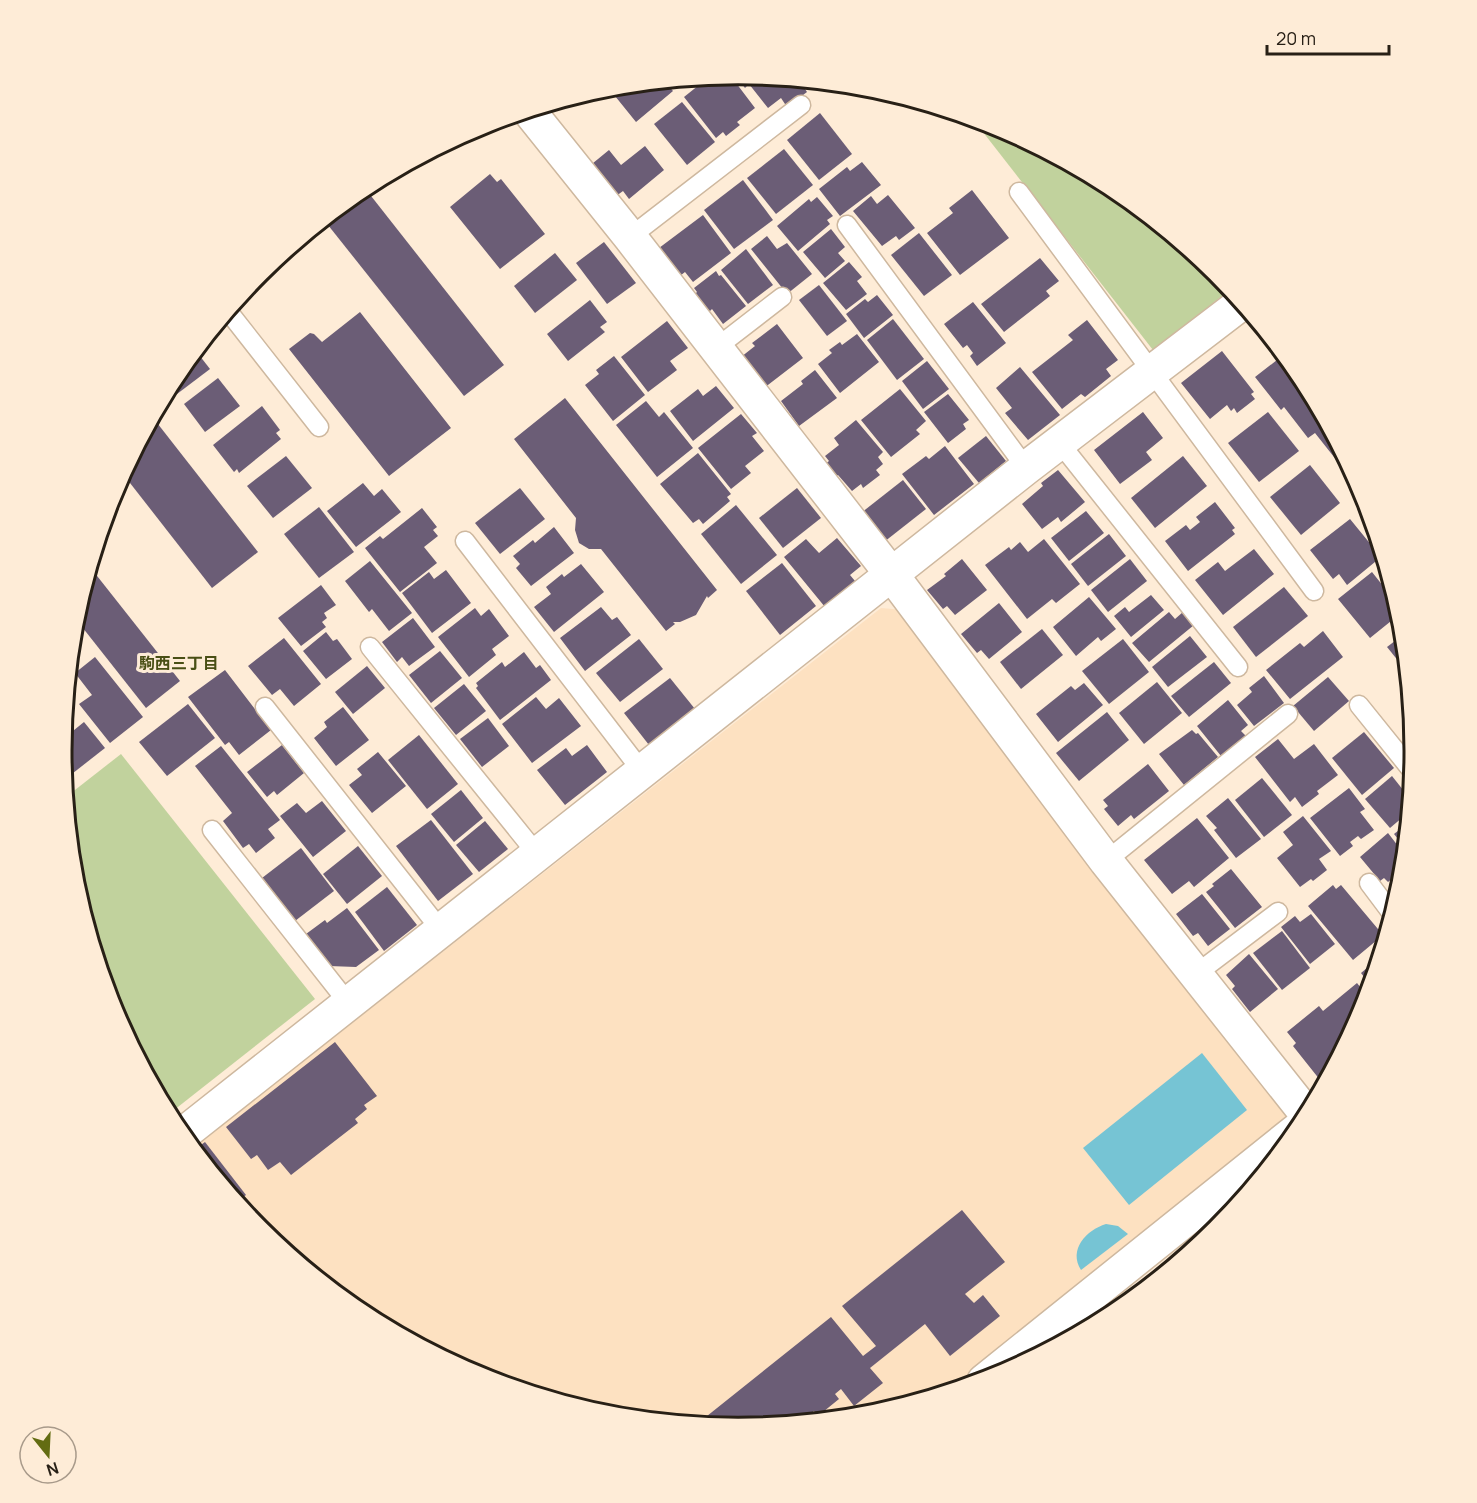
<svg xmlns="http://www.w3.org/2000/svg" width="1477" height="1503" viewBox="0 0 1477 1503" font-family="Manrope,'Noto Sans JP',sans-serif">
<rect width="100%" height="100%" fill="#feecd7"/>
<!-- built -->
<polygon fill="#fde1c1" points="881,608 904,610 1292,1110 1289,1124 959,1389 870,1416 738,1428 606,1415 479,1377 362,1314 260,1230 193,1148"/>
<!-- green -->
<g fill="#c1d29d">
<polygon points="972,118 998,126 1115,189 1217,273 1231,289 1153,350"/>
<polygon points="121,754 315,999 169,1114 113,1010 74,883 66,797"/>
</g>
<!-- water -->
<g fill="#76c4d4">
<polygon points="1202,1053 1247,1110 1129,1205 1083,1148"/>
<path d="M1106,1224L1118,1226L1128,1234L1081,1270C1068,1250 1086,1230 1106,1224Z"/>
</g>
<!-- building -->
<g fill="#6b5d76">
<polygon points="730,75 755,108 737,122 740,125 726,136 723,132 716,138 684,97 709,77"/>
<polygon points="735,75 799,80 807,92 787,107 781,98 768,108 749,84 745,88"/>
<polygon points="665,82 673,91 636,122 615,96 622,90 618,86"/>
<polygon points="682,102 715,142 687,165 654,124"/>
<polygon points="820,113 852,154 819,180 787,140"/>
<polygon points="645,146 664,170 629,199 623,191 612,199 587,168 609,150 621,165"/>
<polygon points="784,149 813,185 776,214 747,178"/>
<polygon points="862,162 881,185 840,216 819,189 847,167 850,171"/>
<polygon points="490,174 497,182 501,179 545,234 500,269 450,207"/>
<polygon points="743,180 773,220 734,249 704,210"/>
<polygon points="364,187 504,365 464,396 324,220"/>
<polygon points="972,190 1009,238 960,275 927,233 953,213 949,208"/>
<polygon points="888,195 915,228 899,240 896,236 882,246 853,211 871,196 877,204"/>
<polygon points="817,197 833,216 827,220 830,224 798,251 777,226 809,199 811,202"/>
<polygon points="703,215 731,253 693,282 685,272 676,279 659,248"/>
<polygon points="831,229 845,247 838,253 845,261 825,278 803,252"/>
<polygon points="919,233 952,275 924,296 891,255"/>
<polygon points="767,236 777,249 787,243 812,274 787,294 751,249"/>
<polygon points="604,242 636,283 607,304 576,263"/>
<polygon points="746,249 773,285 748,304 721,270"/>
<polygon points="555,253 577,280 535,313 514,286"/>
<polygon points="1040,258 1059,281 1046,291 1050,296 1004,332 981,304"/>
<polygon points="849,262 862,277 857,281 867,294 846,310 823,283"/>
<polygon points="716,271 719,276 721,275 746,306 723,324 712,309 708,313 694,295 697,292 694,288"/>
<polygon points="819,285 847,321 827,336 799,300"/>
<polygon points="877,295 893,315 864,338 846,314 865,299 868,302"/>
<polygon points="590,300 607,322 600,327 605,332 568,361 547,334"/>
<polygon points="973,302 1006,343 977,366 970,356 973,353 967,345 963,348 944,324"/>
<polygon points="360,312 451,428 389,476 289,349 310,333 314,334 322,342"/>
<polygon points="893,319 924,359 897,380 867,340"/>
<polygon points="1087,320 1118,360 1106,369 1111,376 1085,397 1081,394 1062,409 1032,372 1073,340 1068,335"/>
<polygon points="667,321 688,348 670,361 677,370 648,392 621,357"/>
<polygon points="777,324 803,358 764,388 741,357 755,346 752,343"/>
<polygon points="857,334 879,362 840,393 818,364 832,353 829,350 840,342 842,345"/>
<polygon points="196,351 210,369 177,394 170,386 176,375"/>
<polygon points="1222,351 1254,392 1251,394 1255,399 1237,413 1234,408 1231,411 1227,405 1210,419 1181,383"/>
<polygon points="614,356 645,395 613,421 585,385 599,374 596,370"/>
<polygon points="1288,359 1302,376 1364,495 1315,433 1308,438 1284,407 1281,410 1255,377 1277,360 1282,366"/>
<polygon points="927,361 949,389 923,409 902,381"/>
<polygon points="1020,367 1060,415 1028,440 1005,413 1012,408 996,388"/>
<polygon points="815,370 837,398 799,426 781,401 803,384 801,381"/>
<polygon points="218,378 240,406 205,432 184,404"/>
<polygon points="716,386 734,408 693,441 670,411 698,389 703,396"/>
<polygon points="900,389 926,421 916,430 920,434 891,457 861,420"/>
<polygon points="948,394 969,420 963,424 966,429 948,443 924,412"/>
<polygon points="565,398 717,590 708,598 707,596 696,615 680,622 673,622 675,624 666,631 601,549 589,549 579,543 575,530 576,518 514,439"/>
<polygon points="646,401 659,417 664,412 693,448 657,477 616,425"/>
<polygon points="262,406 280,430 276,433 281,439 239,473 237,469 234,472 213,445"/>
<polygon points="1143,412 1163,438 1146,452 1152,460 1120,484 1094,450"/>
<polygon points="1268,412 1299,451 1259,482 1228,443"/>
<polygon points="741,414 757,433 752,436 764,451 745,466 751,473 731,489 698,448"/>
<polygon points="154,419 258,552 212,588 123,474 151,422"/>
<polygon points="856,420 883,452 878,457 883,464 876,470 880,475 863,488 861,484 852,491 838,475 834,477 824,465 829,461 825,456 839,445 834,438"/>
<polygon points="986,436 1006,461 979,483 958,458"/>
<polygon points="945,446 974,484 934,515 902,474 926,456 929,459"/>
<polygon points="698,453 731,494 727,497 730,501 703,524 699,519 693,523 660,484"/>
<polygon points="286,456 312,488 273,518 247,486"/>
<polygon points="1183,456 1207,486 1155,528 1131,498"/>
<polygon points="1310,465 1340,503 1301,535 1270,497"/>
<polygon points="1058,470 1085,502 1061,522 1058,517 1042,529 1022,504 1043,486 1041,483"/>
<polygon points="903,480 926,509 884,542 861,513"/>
<polygon points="363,483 374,496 382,489 401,512 356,547 327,511"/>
<polygon points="520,488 545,519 500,554 475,523"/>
<polygon points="797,488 821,518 783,548 759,518"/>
<polygon points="1215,502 1235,528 1232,530 1235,534 1188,571 1165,541 1186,525 1190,530 1200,522 1196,517"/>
<polygon points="736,505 777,555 741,584 701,534"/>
<polygon points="319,507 354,552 319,578 284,534"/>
<polygon points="422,508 437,527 433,530 438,536 424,547 437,563 400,592 365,548 380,536 383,539"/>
<polygon points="1086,511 1104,533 1069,561 1051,538"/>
<polygon points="1350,519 1381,557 1347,585 1339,574 1333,579 1310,550"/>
<polygon points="554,527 574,553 531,586 516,568 520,564 513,556 533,540 535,543"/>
<polygon points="1109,534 1126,556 1088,586 1071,564"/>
<polygon points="837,538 861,566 850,575 855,581 825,607 784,557 806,539 819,553"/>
<polygon points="1044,539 1080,584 1056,603 1052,599 1027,619 985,565 1009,547 1011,550 1020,542 1028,552"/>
<polygon points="1254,549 1274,574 1223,615 1195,580 1218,562 1225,571"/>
<polygon points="962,559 987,590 955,615 947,606 943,609 927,590 946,576 944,574"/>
<polygon points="1130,559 1147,581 1108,612 1091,590"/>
<polygon points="370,561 412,613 389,631 372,609 369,612 345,581"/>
<polygon points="782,563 816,606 780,635 746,591"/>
<polygon points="581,564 604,592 554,632 534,607 551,594 546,587 562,574 564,577"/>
<polygon points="90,567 180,681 146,708 75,618"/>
<polygon points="446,570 471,603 432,633 402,593 429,572 434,579"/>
<polygon points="1372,572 1387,591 1393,587 1401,613 1370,638 1338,599"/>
<polygon points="321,585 336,605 324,613 327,618 322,622 326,627 301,646 278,618"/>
<polygon points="1284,587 1308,616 1256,657 1233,627"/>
<polygon points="1151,595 1164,610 1131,637 1114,616 1125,607 1129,612"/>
<polygon points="1089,597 1116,629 1101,641 1098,637 1076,656 1053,627"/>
<polygon points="999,603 1022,632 989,659 981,650 977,653 961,634"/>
<polygon points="601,607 612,620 617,617 631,635 585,671 560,638"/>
<polygon points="475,608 481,616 489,609 509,636 492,649 496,655 469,677 438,637"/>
<polygon points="1169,612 1175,619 1183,612 1194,625 1149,662 1132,643"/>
<polygon points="413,618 435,647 409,666 402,657 397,662 382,642"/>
<polygon points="1042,629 1063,655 1021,689 1000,662"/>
<polygon points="1323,631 1343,657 1290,699 1266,670 1300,643 1304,647"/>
<polygon points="326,632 333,641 337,639 352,659 326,679 303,651"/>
<polygon points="1404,634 1408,673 1387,647"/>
<polygon points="1190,636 1207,657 1168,687 1152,667"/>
<polygon points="284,638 321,684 294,706 280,689 272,695 248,666"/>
<polygon points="639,639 663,669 620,702 596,673"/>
<polygon points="1123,639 1149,672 1109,704 1082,671"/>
<polygon points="440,651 462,678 431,703 409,675"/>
<polygon points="524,652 536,668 540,665 551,680 500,720 476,688 478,686 476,683 502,662 505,667"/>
<polygon points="95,657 143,717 110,743 79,704 92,695 75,673"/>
<polygon points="1214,662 1231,683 1189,717 1171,696"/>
<polygon points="367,666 385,688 353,714 335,692"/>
<polygon points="225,670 271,730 239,755 229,742 225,745 188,697"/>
<polygon points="1264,676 1284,703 1254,726 1237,705 1252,692 1249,688"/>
<polygon points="1328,677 1349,701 1314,731 1293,706"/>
<polygon points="670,678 695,709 649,745 624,713"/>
<polygon points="1157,682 1182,713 1144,744 1119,713"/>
<polygon points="1084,683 1103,705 1058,742 1036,714 1071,686 1075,690"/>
<polygon points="464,684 486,711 456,735 434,708"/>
<polygon points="536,697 546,709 559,698 581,726 532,763 502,724"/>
<polygon points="1228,700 1248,725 1241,731 1246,736 1221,756 1197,726"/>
<polygon points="188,704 215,738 167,776 139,742"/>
<polygon points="343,707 369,740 336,766 314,738 327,727 324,722"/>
<polygon points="1107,712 1129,740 1079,781 1056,753"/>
<polygon points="488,718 509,746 482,767 460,739"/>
<polygon points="84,722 105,748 68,777 64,772 63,739"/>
<polygon points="1192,730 1196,734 1198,733 1218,757 1184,785 1159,754"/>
<polygon points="1364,732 1394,768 1362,795 1332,758"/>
<polygon points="419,735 458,784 427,809 388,760"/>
<polygon points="1278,739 1294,759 1314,744 1338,775 1317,791 1319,794 1302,807 1295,797 1290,802 1255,757"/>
<polygon points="282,745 304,773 277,795 274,791 267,797 247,772"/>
<polygon points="587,745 607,772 565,805 537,770 566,748 572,756"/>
<polygon points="221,746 280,820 268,829 275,838 256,853 249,844 243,848 223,821 232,813 195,766"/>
<polygon points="378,752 406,786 372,813 349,785 362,775 357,769"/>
<polygon points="1148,764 1169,791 1134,819 1131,815 1118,826 1104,809 1108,806 1103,800"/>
<polygon points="1392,776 1411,800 1410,811 1390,828 1365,799"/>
<polygon points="1262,778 1292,815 1264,837 1235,800"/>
<polygon points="1349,788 1365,809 1360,812 1374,830 1361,839 1358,836 1350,842 1353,846 1340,856 1310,818"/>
<polygon points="461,790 483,818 454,842 431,814"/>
<polygon points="1228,798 1261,839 1236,858 1214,830 1217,828 1206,816"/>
<polygon points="322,801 346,831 313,857 280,816 297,803 306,813"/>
<polygon points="1303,816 1331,851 1319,859 1327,870 1313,881 1311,879 1300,887 1277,858 1293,845 1283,832"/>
<polygon points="1197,818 1229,858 1194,887 1189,881 1172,894 1144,860"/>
<polygon points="431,820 473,874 438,901 396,846"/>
<polygon points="485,821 508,849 479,872 456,845"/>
<polygon points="1408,823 1406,849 1394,834"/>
<polygon points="1388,833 1405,855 1404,869 1388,882 1384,878 1380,881 1360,857"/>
<polygon points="358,846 382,876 347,904 323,874"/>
<polygon points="301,848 334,891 295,921 262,878"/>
<polygon points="1231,869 1262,907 1235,928 1206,892 1214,886 1212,884"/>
<polygon points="1403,878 1402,884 1398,897 1391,888"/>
<polygon points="1333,885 1336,889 1341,885 1383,935 1353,960 1308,906"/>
<polygon points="387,887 417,925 384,951 355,912"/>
<polygon points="1202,894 1230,929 1208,946 1198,933 1193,936 1176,914"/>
<polygon points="347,908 379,950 356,967 329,966 306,934 325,920 327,923"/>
<polygon points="1311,914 1335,944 1310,964 1281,927 1295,916 1300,922"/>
<polygon points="1282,931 1310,968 1282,990 1253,953"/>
<polygon points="1249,954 1278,989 1250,1012 1232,989 1235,986 1226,975"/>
<polygon points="1380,957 1376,972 1371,986 1361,973"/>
<polygon points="1357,983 1368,997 1364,1011 1324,1085 1293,1046 1296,1043 1287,1032 1319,1006 1323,1011"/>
<polygon points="335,1042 377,1096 364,1105 367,1109 355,1119 358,1123 291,1175 280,1162 268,1170 257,1155 251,1159 226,1127"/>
<polygon points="205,1142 246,1195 237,1202 194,1150"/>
<polygon points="962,1210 1005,1262 965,1294 974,1303 983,1295 1000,1316 950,1356 925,1324 870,1368 883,1383 854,1406 841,1389 835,1394 839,1399 818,1416 814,1411 800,1422 738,1428 697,1424 831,1317 863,1356 876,1346 842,1306"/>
</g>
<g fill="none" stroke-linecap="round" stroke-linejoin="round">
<!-- service casing -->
<g stroke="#ceb89f" stroke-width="21">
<g id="service">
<polyline points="1019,192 1314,591"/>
<polyline points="847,225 1026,468"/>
<polyline points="630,237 801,105"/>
<polyline points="228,311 319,427"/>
<polyline points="716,348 782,297"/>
<polyline points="1059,442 1238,667"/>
<polyline points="465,541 641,770"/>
<polyline points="370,647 537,854"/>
<polyline points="1359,705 1413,772"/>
<polyline points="265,707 440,929"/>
<polyline points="212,830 349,1004"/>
<polyline points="1106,861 1288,714"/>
<polyline points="1369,883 1393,915"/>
<polyline points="1196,974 1278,912"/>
</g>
</g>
<!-- minor casing -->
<g stroke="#ceb89f" stroke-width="36">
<g id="minor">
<polyline points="529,111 630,237 892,575 1106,861 1308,1116"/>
<polyline points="182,1135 1026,468 1242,303"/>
<polyline points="984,1381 1302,1126"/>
</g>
</g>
<!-- service -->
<use href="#service" stroke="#fff" stroke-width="18"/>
<!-- minor -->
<use href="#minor" stroke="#fff" stroke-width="33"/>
</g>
<g text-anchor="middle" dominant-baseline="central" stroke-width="6" stroke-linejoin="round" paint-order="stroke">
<!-- neighbourhood labels -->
<g font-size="16" font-weight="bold" fill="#494f15" stroke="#feecd7">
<text x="179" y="663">駒西三丁目</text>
</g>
</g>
<!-- crop -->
<path d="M0 0H1477V1503H0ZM72 751a666 666 0 1 1 1332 0a666 666 0 1 1-1332 0Z" fill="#feecd7" fill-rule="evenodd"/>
<path fill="none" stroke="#282016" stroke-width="3" d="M72 751a666 666 0 1 1 1332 0a666 666 0 1 1-1332 0Z"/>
<!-- north arrow -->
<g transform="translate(48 1455) rotate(162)"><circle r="28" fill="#feecd7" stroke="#a89a8a" stroke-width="1.5"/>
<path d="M0-4.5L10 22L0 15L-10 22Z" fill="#636c12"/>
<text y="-9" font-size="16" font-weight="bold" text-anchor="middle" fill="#282016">N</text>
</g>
<!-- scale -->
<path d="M1267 45v9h122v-9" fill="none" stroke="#282016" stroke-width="3"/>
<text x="1276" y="45" font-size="18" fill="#282016" stroke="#feecd7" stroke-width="4.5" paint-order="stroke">20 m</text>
</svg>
